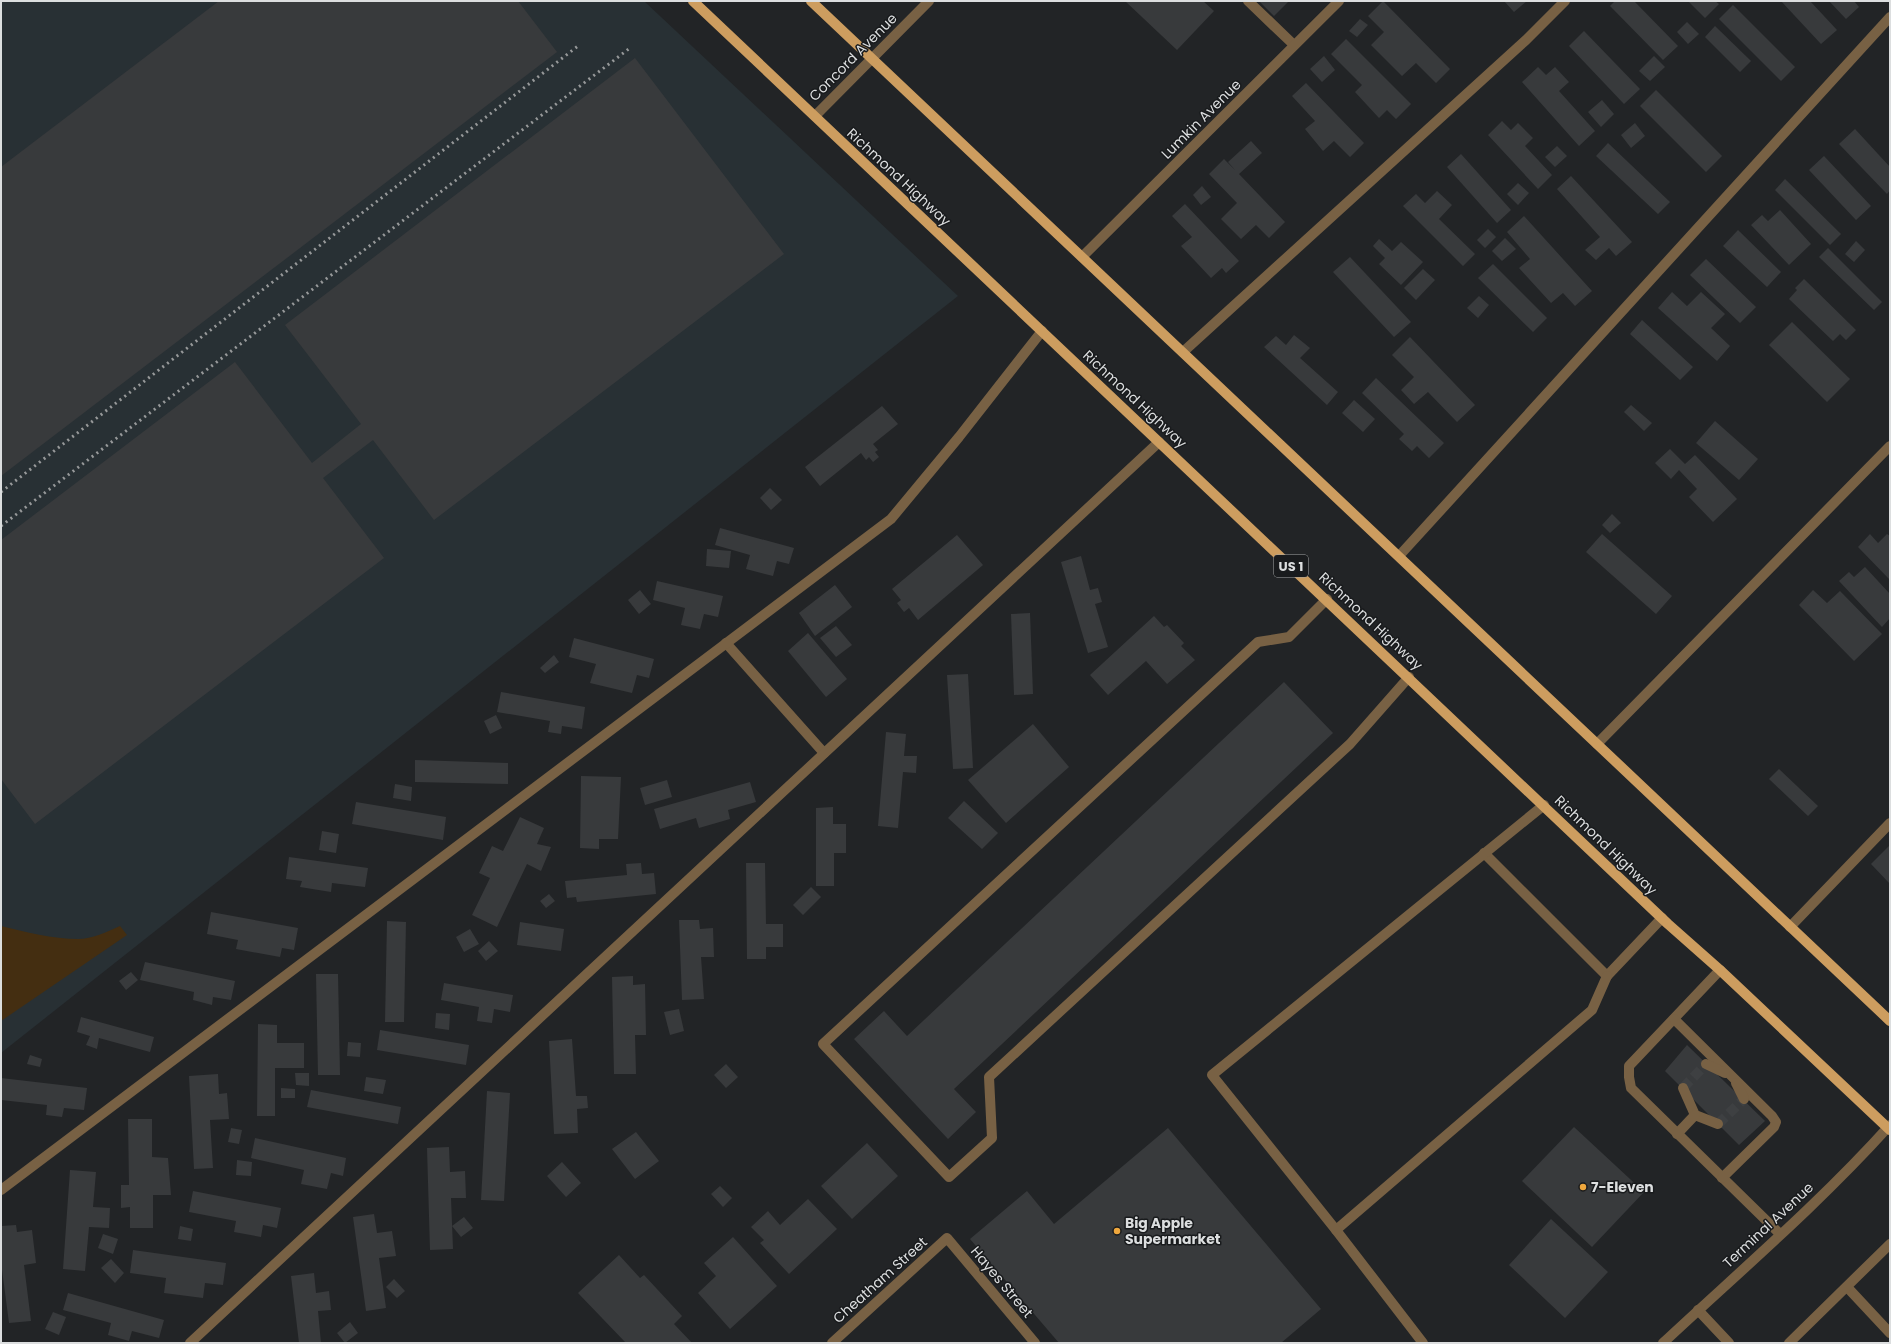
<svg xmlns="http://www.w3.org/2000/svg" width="1891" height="1344" viewBox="0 0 1891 1344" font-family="Poppins,sans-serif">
<rect width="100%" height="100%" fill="#222426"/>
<!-- built -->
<polygon fill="#283034" points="1,1 644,1 958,296 1,1053"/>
<!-- green -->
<path fill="#442e11" d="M1,926C25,932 53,939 78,939C92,939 107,932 120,926L127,935L1,1021Z"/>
<!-- building -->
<g fill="#383a3c">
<polygon points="219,1 518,1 557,52 1,476 1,167"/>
<polygon points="1125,1 1203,1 1214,11 1177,50"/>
<polygon points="1259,1 1289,1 1274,16"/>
<polygon points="1383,1 1450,69 1436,83 1416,63 1402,76 1371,45 1384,32 1368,16"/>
<polygon points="1504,1 1527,1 1514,12"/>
<polygon points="1615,1 1634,1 1678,46 1663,60 1610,6"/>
<polygon points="1688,1 1715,1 1719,4 1705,18"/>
<polygon points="1781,1 1810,1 1837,30 1821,44"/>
<polygon points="1829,1 1854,1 1859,7 1846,19"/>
<polygon points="1733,5 1795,67 1781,81 1719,19"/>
<polygon points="1360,19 1368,25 1357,37 1349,31"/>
<polygon points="1687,22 1699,34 1688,44 1677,32"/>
<polygon points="1715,26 1751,61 1740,72 1705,37"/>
<polygon points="1584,31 1640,89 1624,104 1569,46"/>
<polygon points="1346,39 1411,104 1396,119 1387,110 1379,118 1355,92 1362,85 1331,54"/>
<polygon points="1324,56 1335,70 1322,82 1310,69"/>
<polygon points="1654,56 1665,67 1650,81 1639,71"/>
<polygon points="635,58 784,254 434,520 373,440 323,478 384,558 35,824 1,779 1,540 235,362 312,463 361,424 285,325"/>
<polygon points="1538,67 1546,75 1555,67 1569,82 1559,91 1595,131 1579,146 1522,82"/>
<polygon points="1306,83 1364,143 1350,157 1334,141 1323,151 1305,129 1315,121 1292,96"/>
<polygon points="1656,90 1722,156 1706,172 1640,106"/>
<polygon points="1602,100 1614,114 1601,127 1588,112"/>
<polygon points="1502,121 1511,130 1518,123 1533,138 1525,146 1552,175 1538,189 1488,135"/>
<polygon points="1635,123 1645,136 1631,148 1621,135"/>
<polygon points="1855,129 1890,167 1890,190 1887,194 1839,144"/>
<polygon points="1251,141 1262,153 1239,174 1285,222 1269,238 1256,225 1241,239 1221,219 1237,203 1209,174 1224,159 1235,170 1228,162"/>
<polygon points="1608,143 1670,202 1658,214 1596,156"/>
<polygon points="1557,146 1567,156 1555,167 1545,157"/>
<polygon points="1461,154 1511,210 1497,223 1447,167"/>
<polygon points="1824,156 1871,206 1856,220 1809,170"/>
<polygon points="1571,176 1632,242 1616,256 1609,248 1596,260 1585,250 1600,237 1557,189"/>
<polygon points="1785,179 1841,234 1830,245 1775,190"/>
<polygon points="1518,183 1529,193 1518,205 1507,194"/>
<polygon points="1202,186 1211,197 1201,205 1193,195"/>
<polygon points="1437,191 1452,205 1439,219 1475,254 1463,266 1403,206 1416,194 1425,203"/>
<polygon points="1185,204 1239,261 1226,273 1222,268 1211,278 1181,246 1192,237 1172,216"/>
<polygon points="1780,210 1811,244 1789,265 1751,225 1762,215 1768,221"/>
<polygon points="1524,216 1592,291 1575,306 1563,293 1551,303 1519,268 1530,259 1507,232"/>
<polygon points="1488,229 1496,237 1485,248 1477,240"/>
<polygon points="1738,230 1781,272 1767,287 1723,246"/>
<polygon points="1505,238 1516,249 1502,261 1492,251"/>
<polygon points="1379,239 1392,251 1401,242 1423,262 1401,285 1379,264 1385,258 1373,246"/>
<polygon points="1856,241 1865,250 1854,262 1845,254"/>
<polygon points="1828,248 1882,302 1874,310 1819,257"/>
<polygon points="1350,257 1411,322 1394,337 1333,272"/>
<polygon points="1706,259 1756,307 1740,323 1690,275"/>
<polygon points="1493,264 1547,318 1533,332 1478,278"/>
<polygon points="1423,269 1435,280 1416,300 1404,288"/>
<polygon points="1804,279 1856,330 1846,340 1840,334 1833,341 1789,299 1797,290 1795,288"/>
<polygon points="1672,292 1687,306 1701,292 1725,314 1711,328 1730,346 1717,361 1658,308"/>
<polygon points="1479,296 1489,305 1478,318 1467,308"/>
<polygon points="1642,320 1693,367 1680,380 1630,334"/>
<polygon points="1792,322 1850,379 1827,402 1769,345"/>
<polygon points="1294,335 1310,348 1300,358 1338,392 1327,405 1264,347 1276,336 1286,345"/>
<polygon points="1410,337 1475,405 1457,422 1428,392 1414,404 1401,390 1414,377 1392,355"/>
<polygon points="1376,378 1444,443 1429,458 1417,446 1412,451 1399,439 1404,434 1362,393"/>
<polygon points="1354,400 1375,419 1363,432 1342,413"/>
<polygon points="1631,405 1652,423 1644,431 1624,412"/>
<polygon points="882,406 898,424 873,444 878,450 875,452 879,457 873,462 869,457 866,460 861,453 820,486 805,467"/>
<polygon points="1715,421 1758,459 1739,480 1696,443"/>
<polygon points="1670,449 1685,464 1695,455 1737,499 1713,522 1689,497 1697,489 1679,470 1671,479 1655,463"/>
<polygon points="770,488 782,500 771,510 760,498"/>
<polygon points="1612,514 1621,523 1610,533 1602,525"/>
<polygon points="720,528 794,548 789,564 777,561 773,576 746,569 750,555 715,545"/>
<polygon points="1602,534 1672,596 1656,614 1586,552"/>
<polygon points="1870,534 1878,543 1887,534 1890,536 1890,580 1858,547"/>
<polygon points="957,535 983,565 918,620 909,608 904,612 897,603 901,600 892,589"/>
<polygon points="707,549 731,551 729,568 706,566"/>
<polygon points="1081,556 1090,590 1098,588 1102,602 1095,604 1108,647 1088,653 1061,562"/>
<polygon points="1865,567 1890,594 1890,618 1882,627 1839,581 1849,572 1854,577"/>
<polygon points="657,581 723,596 718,617 704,614 700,629 681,625 685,608 653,600"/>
<polygon points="835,585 852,607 815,636 799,613"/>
<polygon points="640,590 651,604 639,614 628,600"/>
<polygon points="1813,590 1827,603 1840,591 1882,634 1854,661 1799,605"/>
<polygon points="1030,613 1033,694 1014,695 1011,614"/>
<polygon points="1154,616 1164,627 1167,625 1184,643 1181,646 1195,660 1167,684 1146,661 1108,695 1090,675"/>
<polygon points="836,626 852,645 836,657 820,638"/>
<polygon points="808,633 847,679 826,697 788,651"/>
<polygon points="574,638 654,659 649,678 637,675 632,693 590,683 596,664 569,657"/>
<polygon points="554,655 559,662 545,673 540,668"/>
<polygon points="968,674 973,768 953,769 947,675"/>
<polygon points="1284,682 1333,733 954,1089 976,1112 948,1139 854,1039 884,1011 907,1036"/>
<polygon points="501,692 585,707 582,729 562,726 561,734 548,732 550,721 497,712"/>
<polygon points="496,715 502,728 490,734 484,721"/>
<polygon points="1033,724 1069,767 1006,823 968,780"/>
<polygon points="886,732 906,734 904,756 917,756 916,773 903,772 898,828 878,826"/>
<polygon points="415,760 508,763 508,784 415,782"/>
<polygon points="1779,769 1818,806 1808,816 1769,779"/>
<polygon points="581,776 621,777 618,839 599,839 599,849 580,848"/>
<polygon points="667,780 672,797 645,805 640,788"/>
<polygon points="750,782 756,802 728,810 730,819 699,828 696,818 660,829 654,809"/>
<polygon points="395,784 412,787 411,801 393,798"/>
<polygon points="964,801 998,833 982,849 948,818"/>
<polygon points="356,802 446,817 443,840 352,824"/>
<polygon points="833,807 833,824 846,824 846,853 834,853 834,886 816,886 816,808"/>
<polygon points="520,817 544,828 537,844 551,847 541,871 527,864 497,927 472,915 490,878 479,873 492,846 503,851"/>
<polygon points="322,831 339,834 336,853 319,850"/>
<polygon points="1890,845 1890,884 1871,864"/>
<polygon points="289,857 368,868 365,887 332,883 331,892 300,887 302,881 286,879"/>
<polygon points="641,863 642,874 654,873 656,894 577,902 576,897 567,898 565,881 627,875 626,864"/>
<polygon points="746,863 765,863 766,924 783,924 783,947 766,947 766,959 747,959"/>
<polygon points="811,887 821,897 803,915 793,905"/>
<polygon points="549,894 555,901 546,908 540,901"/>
<polygon points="211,912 298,928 294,950 282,948 280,957 236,949 238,940 207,934"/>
<polygon points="679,920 699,920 700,929 713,928 714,957 701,957 704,999 682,1000"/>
<polygon points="387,921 406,922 404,1022 385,1022"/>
<polygon points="520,922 564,929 561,951 517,945"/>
<polygon points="470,929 479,944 464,952 456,937"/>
<polygon points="489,941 498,951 486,961 478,951"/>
<polygon points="145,962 235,981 231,1000 213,997 212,1005 193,1000 194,992 140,980"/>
<polygon points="131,972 138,980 126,990 119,981"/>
<polygon points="316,974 338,974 340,1075 318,1075"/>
<polygon points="633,976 633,985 645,984 646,1035 635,1035 636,1074 614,1074 612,977"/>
<polygon points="444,983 513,995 510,1012 494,1009 492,1023 477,1021 479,1007 441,1000"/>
<polygon points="679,1009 684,1031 670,1035 664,1012"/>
<polygon points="436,1013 450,1014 449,1030 435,1028"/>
<polygon points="81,1017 154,1037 150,1052 99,1038 97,1049 86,1045 90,1036 77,1032"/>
<polygon points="258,1024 277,1025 277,1043 304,1043 304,1068 275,1068 275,1116 257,1116"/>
<polygon points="380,1030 469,1045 466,1065 377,1050"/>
<polygon points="572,1039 576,1096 587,1096 588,1108 577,1109 578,1133 554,1134 549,1041"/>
<polygon points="348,1042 361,1043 360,1057 347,1056"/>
<polygon points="1687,1045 1765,1121 1739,1145 1665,1071"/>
<polygon points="30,1055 42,1059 40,1067 27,1064"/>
<polygon points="726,1064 738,1077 726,1088 714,1075"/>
<polygon points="295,1073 309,1073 309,1086 296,1085"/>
<polygon points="218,1074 219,1094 227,1093 229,1119 210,1120 213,1168 194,1169 189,1076"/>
<polygon points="366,1077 386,1080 383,1094 364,1091"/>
<polygon points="1,1078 87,1088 84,1110 64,1108 62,1117 46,1115 47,1105 1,1100"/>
<polygon points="281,1088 295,1089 295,1098 281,1098"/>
<polygon points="311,1090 401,1107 398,1124 307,1107"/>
<polygon points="487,1091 510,1093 504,1201 481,1200"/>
<polygon points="128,1119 152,1119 152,1157 168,1158 171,1195 153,1195 153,1228 130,1228 130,1207 121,1208 121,1185 129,1185"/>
<polygon points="1574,1127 1644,1192 1592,1247 1522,1181"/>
<polygon points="231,1128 242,1130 239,1144 228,1142"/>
<polygon points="1168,1128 1321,1309 1281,1343 1059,1343 970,1239 1027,1191 1054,1224"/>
<polygon points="636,1132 659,1161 635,1179 612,1149"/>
<polygon points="255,1138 346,1158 343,1176 331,1173 327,1189 301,1184 304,1170 251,1158"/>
<polygon points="867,1143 898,1176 852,1219 821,1186"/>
<polygon points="449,1147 450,1172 465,1171 466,1198 451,1198 453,1249 430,1250 427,1148"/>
<polygon points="237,1160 252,1162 251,1176 236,1175"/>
<polygon points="562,1162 581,1183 566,1197 547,1176"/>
<polygon points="70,1170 96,1172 93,1207 110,1208 109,1228 89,1227 85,1271 63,1269"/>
<polygon points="720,1186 732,1198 723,1207 711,1194"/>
<polygon points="193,1191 281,1208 277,1228 263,1225 261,1237 234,1232 236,1221 189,1212"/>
<polygon points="808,1199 837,1229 789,1274 760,1243 764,1240 751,1227 768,1211 780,1225"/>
<polygon points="374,1214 377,1233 392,1231 396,1256 379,1258 386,1308 366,1311 353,1217"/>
<polygon points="464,1217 473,1228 461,1237 452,1226"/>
<polygon points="1551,1219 1608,1272 1565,1318 1509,1265"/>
<polygon points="16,1225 17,1232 32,1230 36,1263 24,1265 31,1321 9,1323 1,1262 1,1226"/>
<polygon points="180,1226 193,1229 191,1241 178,1239"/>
<polygon points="103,1234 118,1239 113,1254 98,1248"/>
<polygon points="733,1237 777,1286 730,1329 698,1293 716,1276 704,1263"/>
<polygon points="133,1250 226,1263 223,1285 205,1283 203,1298 164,1293 166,1278 130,1273"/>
<polygon points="619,1255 640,1278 644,1275 682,1316 674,1324 692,1343 626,1343 578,1293"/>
<polygon points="111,1259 124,1273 115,1283 101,1268"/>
<polygon points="314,1273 316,1293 329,1291 331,1310 318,1311 321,1343 299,1343 291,1276"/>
<polygon points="394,1279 405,1291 397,1298 386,1287"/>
<polygon points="68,1293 164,1320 159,1338 132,1331 129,1341 108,1335 111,1323 63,1310"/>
<polygon points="53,1312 66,1317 59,1335 45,1329"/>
<polygon points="350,1322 358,1333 345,1343 337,1333"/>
</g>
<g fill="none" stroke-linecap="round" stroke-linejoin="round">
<!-- minor-tunnel -->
<g stroke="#3e4042" stroke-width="10" stroke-dasharray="10 5" stroke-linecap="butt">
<polyline points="1683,1088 1706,1064"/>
<polyline points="1718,1124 1744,1099"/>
</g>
<!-- minor -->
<g stroke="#786144" stroke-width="10">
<polyline points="1248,1 1294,45"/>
<polyline points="815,116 929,1"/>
<polyline points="1082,257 1339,1"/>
<polyline points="1183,352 1526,40 1565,1"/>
<polyline points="1399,556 1890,17"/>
<polyline points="1327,599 1289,637 1258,642 823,1044 949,1177 992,1138 989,1077 1350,744 1409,677"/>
<polyline points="726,643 824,753"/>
<polyline points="1597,744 1890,446"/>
<polyline points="1484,853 1607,976 1662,918"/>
<polyline points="1790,927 1890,823"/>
<polyline points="1720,970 1629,1066 1629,1077 1631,1088 1780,1234"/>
<polyline points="1674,1019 1772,1116 1776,1122 1774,1127 1722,1178"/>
<polyline points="1706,1064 1725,1073"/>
<polyline points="1736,1083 1744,1099"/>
<polyline points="1683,1088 1695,1115 1718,1124"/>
<polyline points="1677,1134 1695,1115"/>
<polyline points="1,1190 891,519 959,437 1042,331"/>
<polyline points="1336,1230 1592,1010 1607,976"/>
<polyline points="1847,1287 1890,1333"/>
<polyline points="1698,1310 1729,1343"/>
<polyline points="190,1343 1159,442"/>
<polyline points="832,1343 947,1238 1035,1343"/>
<polyline points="1423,1343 1336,1230 1212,1075 1544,805"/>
<path d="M1663,1343C1739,1272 1820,1203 1890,1125"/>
<polyline points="1789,1343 1890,1244"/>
</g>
<!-- major -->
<g stroke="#cd9d5f" stroke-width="10">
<polyline points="693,1 1668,924 1720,970 1890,1130"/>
<polyline points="811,1 1890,1021"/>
</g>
<!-- rail -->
<g stroke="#97999a" stroke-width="3" stroke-dasharray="2 4" stroke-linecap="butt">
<polyline points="1,492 578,46"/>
<polyline points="1,526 630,48"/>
</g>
</g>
<!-- markers -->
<g fill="#efa73d" stroke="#191b1d" stroke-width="1.5">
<circle cx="1583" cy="1187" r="4"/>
<circle cx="1117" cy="1231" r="4"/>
</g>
<g text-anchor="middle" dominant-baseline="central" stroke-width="3" stroke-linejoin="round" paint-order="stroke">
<!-- shield labels -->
<rect fill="#191b1d" stroke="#a2a4a5" stroke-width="1" x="1274" y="555" width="34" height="22" rx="3"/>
<g font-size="13" font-weight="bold" fill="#dcdedf">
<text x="1291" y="566">US 1</text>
</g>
<!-- street labels -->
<g font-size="14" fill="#dcdedf" stroke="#191b1d">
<text transform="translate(853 57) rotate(-45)">Concord Avenue</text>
<text transform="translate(1201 119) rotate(-45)">Lumkin Avenue</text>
<text transform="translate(899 177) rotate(43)">Richmond Highway</text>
<text transform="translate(1135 399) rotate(43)">Richmond Highway</text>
<text transform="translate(1371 621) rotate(43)">Richmond Highway</text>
<text transform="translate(1606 845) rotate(44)">Richmond Highway</text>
<text transform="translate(1768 1225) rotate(-43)">Terminal Avenue</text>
<text transform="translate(880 1280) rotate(-42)">Cheatham Street</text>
<text transform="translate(1002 1282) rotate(50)">Hayes Street</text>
</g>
<!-- poi labels -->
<g font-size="14" font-weight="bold" fill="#dcdedf" stroke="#191b1d" text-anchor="start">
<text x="1591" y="1187">7-Eleven</text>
<text x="1125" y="1223">Big Apple<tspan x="1125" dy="16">Supermarket</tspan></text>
</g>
</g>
<!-- border -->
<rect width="1891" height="1344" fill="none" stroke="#dcdedf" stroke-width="4"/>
</svg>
